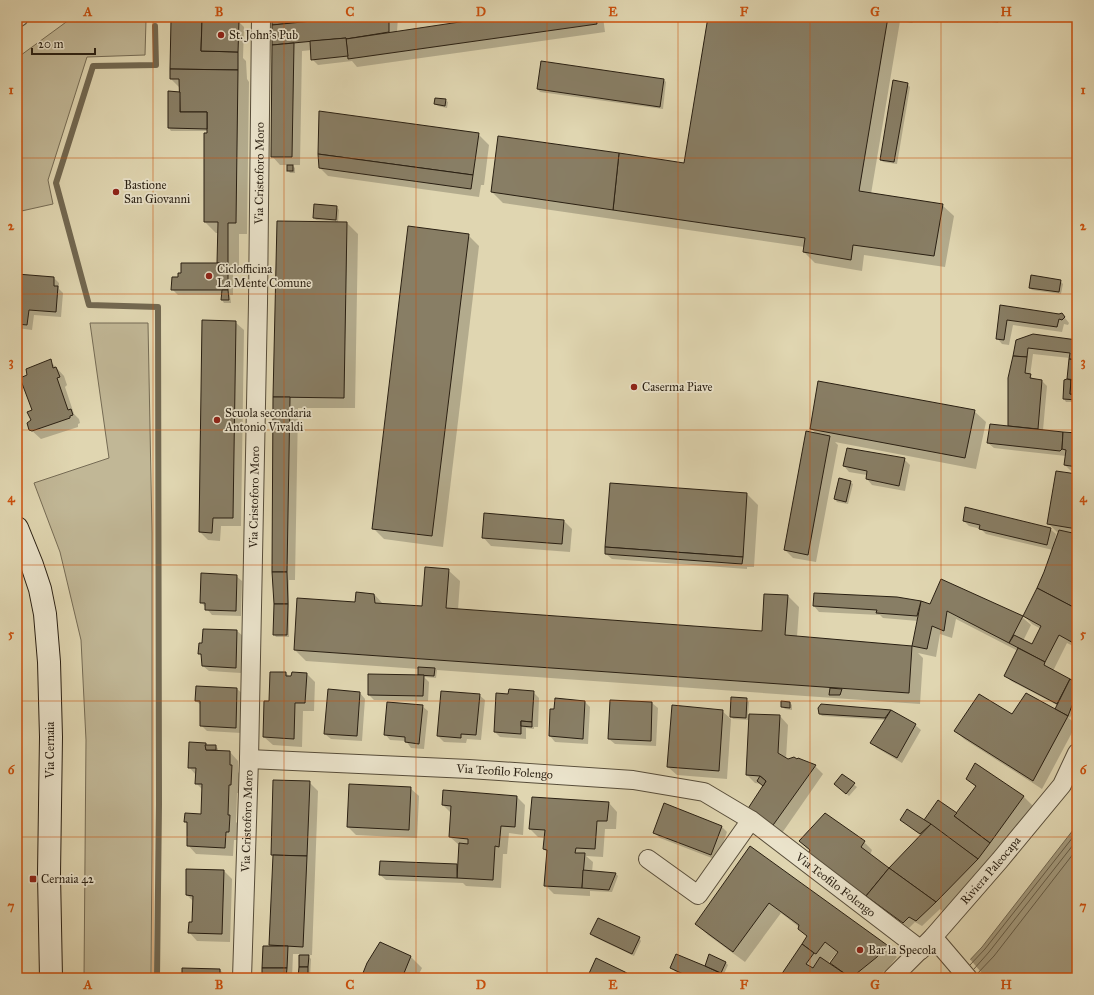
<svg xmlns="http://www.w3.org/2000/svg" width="1094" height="995" viewBox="0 0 1094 995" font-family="'IM FELL Great Primer',serif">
<rect width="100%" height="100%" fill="#e0d6b1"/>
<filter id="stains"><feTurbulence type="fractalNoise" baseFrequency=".005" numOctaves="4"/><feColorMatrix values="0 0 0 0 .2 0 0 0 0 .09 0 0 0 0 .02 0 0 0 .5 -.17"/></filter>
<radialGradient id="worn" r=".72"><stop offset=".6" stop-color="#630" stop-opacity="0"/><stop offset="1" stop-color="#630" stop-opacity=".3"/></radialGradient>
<!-- green -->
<g fill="#c1b796" stroke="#756b54">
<polygon points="73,17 110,17 113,22 121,17 168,17 168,20 146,20 145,55 87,57 48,180 53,204 17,212 17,58"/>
<polygon points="90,323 148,323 152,533 152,847 151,978 84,978 86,740 81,640 60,552 34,483 109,458"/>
</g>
<!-- water -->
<polygon fill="#a2987b" stroke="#726851" points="1077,825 1077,978 953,978 982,947"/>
<!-- pier -->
<polygon fill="#e0d6b1" points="969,958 986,978 952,978 951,977"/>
<!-- shadow -->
<g fill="#0003" fill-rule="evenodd">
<polygon points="273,17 294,17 295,24 323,21 323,17 347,17 347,19 362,17 398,17 397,32 500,17 603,17 605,32 357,67 352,61 318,65 312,59 312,50 302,51 300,165 292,165 295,168 295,173 290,173 288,170 288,165 280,165 272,156"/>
<polygon points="709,17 919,17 912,23 900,21 871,194 942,205 954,216 945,267 864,255 862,271 815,263 804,252 805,247 503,203 492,192 685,164"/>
<polygon points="962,17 999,17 998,23"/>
<polygon points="238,21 244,27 243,58 246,61 247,79 249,82 247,234 239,234 239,274 233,273 233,295 230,295 231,303 224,303 222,300 222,295 178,295 172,289 179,278 220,264 219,233 216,233 205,222 205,134 208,134 208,131 171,131 169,128 181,93 180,88 171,79"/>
<polygon points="664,80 666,82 663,109 540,92 538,89"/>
<polygon points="907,84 910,87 897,164 883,162 881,159"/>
<polygon points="445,100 448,102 447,108 438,106 435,104"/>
<polygon points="478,134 489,145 484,185 481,185 479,197 328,176 320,168"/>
<polygon points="337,207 339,210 338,223 347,223 358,234 355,408 298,408 295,580 289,580 289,637 276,637 274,634 274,397 335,223 335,221 316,220 314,217"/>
<polygon points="468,235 479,246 443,547 384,539 373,528"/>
<polygon points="17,275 54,278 59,283 59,289 63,293 61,317 34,315 32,330 17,328"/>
<polygon points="1060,281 1063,284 1061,294 1032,290 1030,288"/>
<polygon points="1001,306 1059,315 1062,314 1069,323 1068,325 1064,324 1062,332 1013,325 1009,345 1002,344 997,338"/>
<polygon points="235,322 244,330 241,526 221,526 220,541 208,540 200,532"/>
<polygon points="1016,341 1077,341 1077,402 1066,402 1064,399 1070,381 1068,379 1070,358 1033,354 1030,376 1035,380 1042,381 1047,386 1043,430 1077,434 1077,412 1077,648 1067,643 1053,671 1077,685 1077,703 1070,718 1067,716 1076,725 1042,789 964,739 956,731 1012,716 1059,712 1057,705 1011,681 1005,675 1018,651 956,619 952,638 940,634 936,657 918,653 923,658 920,704 437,670 436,678 424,677 429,682 428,701 374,700 369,695 421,676 419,669 306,661 295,650 356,603 374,594 384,605 423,607 448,570 460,581 458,610 763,632 788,596 799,607 797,637 914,647 913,645 918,621 883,618 880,615 819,612 814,606 815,594 920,602 930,605 1022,617 1031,625 1023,641 1032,646 1041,629 1032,624 1024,616 1045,573 1053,550 986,534 981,529 969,526 964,521 1050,529 1056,534 1054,544 1055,544 1060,532 1057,532 1048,523 1075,475 1065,465 1066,456 994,448 988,443 1009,427"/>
<polygon points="50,361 64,376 67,385 65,387 74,414 79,419 80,423 78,424 78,427 41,439 30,429 33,410"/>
<polygon points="974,411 986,422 976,469 835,442 838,445 816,562 793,558 785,550 817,434 811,429"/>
<polygon points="848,449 904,459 910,465 905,491 872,485 867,479 867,475 849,472 844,466"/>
<polygon points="850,482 853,484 848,504 837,502 835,499"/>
<polygon points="747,494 758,505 754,567 747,567 747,569 612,559 606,554"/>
<polygon points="564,521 572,529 570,552 491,546 483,537"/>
<polygon points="236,576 242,581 241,616 212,615 201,602"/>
<polygon points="204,630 237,631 243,636 241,673 209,671 203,666 203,657 199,653 203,644"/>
<polygon points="286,673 290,677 307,674 315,682 314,711 303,711 302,747 273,745 264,737 270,702"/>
<polygon points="197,687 237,689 243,694 241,733 207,731 201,725 201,705 196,701"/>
<polygon points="533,692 539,698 538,727 534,727 534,729 526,728 526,739 500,737 495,732 509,695"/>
<polygon points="360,693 365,699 362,741 331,739 325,734"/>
<polygon points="479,695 485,700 481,740 467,739 466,743 444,742 438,736"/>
<polygon points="746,699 749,702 748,715 780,716 788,725 786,759 815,766 823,774 780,836 756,818 764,786 761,784 755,783 747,775 750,720 733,719 731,716"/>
<polygon points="585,702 590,707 588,744 555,742 550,736"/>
<polygon points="652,703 658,708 656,746 615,744 609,739"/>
<polygon points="790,703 792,705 792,710 785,709 782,706"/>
<polygon points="422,706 428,711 424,749 411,748 406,741 390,740 385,734"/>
<polygon points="722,711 731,719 727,779 677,775 668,767"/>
<polygon points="890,711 915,725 921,730 902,763 877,748 872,743 886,720 822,716 820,714"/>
<polygon points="205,744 208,746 216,746 218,749 218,752 230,752 238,761 238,772 240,775 239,793 237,793 236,822 238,824 237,840 234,840 233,856 196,854 188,845 188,824 185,822 202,815 203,790 196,783 196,775 189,767"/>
<polygon points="842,776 857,787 849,796 837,786"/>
<polygon points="967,779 1023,796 1039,812 952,918 940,909 922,926 915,922 909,928 818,862 811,851 800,841 864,842 872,850 870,855 889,869 922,835 904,822 925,821 957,814 976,787"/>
<polygon points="309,782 318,791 312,955 307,955 311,959 310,978 300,978 300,954 293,954 292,978 263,978 272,947 270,945 274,857 272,854"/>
<polygon points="410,788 419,796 417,838 356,835 348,827"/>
<polygon points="517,797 525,805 523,835 509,833 507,854 503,854 501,888 466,886 463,883 386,880 380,875 457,865 458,867 459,845 450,837 451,813 443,805"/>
<polygon points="609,803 617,812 616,829 605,829 603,857 586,856 593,862 592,872 616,874 618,876 612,892 590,891 590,896 554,894 545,885 548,853 544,849 545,838 538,837 530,829"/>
<polygon points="17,808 18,809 17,842"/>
<polygon points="721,826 727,832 717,860 660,838 655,833"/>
<path d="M750,848L886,946L897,957L888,968L876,978H780L808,937L799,929V927L781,913L745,962L708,935L697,924ZM838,951L839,952L831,963L836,967L835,968L828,963Z"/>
<polygon points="224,871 232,879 230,942 197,941 189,932 193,923 194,902 187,895"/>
<polygon points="17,925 20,928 18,942 17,942"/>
<polygon points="592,934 639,938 641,941 634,956 594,937"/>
<polygon points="411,957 422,968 417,978 362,978"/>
<polygon points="726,963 728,965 723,976 728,978 687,978 677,973 671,968 710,970 706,966"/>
<polygon points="220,970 226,976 225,978 183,978"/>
</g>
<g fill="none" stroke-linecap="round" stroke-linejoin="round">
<!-- shore -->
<g stroke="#665c46" stroke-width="1">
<polyline points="970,965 985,949 1077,832"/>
<polyline points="974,969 989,952 1077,840"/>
<polyline points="977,974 994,956 1077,849"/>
</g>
<!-- stream -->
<polyline stroke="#726851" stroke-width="6" points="155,26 156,65 93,66 56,183 89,305 158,307 159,804 157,978"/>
</g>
<!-- building -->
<g fill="#887e65" stroke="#291f12">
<polygon points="272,17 293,17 294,23 272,25"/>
<polygon points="322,17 339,17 339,19 354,17 389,17 389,32 346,39 346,38 272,45 272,25 322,20"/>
<polygon points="493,17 596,17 597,24 348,59 346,39"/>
<polygon points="708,17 888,17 859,191 943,204 934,256 853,245 851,260 803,252 805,238 613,210 619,153 684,163"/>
<polygon points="171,20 202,20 201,51 238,52 238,70 170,69"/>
<polygon points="202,20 239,20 238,52 201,51"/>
<polygon points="346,38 348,56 311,60 310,41"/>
<polygon points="294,43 292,157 271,157 272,45"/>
<polygon points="541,61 664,79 660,107 537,89"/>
<polygon points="170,69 238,70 236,223 228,223 228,263 217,263 218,222 204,222 204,133 207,133 207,112 180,112 179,79 170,79"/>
<polygon points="893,80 908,83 894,162 880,160"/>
<polygon points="168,91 180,92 180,112 207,112 207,129 168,128"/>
<polygon points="435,98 446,99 445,106 434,104"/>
<polygon points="319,111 479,133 473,175 318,154"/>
<polygon points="498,136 619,153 613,210 491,192"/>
<polygon points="318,154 473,175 471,189 319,168"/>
<rect x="287" y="165" width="6" height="6"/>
<polygon points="314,204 337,206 336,220 313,218"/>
<polygon points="277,221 347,222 344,398 273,397"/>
<polygon points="408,226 469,234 432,536 372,529"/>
<polygon points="181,263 228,263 228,290 171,290 172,277 178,277 178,273 181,273"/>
<polygon points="17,274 54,277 54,286 58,286 56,312 29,310 27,325 17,324"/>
<polygon points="1031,275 1061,280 1059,292 1029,288"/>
<polygon points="222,290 228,290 229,300 221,300"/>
<polygon points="1000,305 1059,314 1062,313 1065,317 1062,320 1059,319 1057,327 1007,320 1004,340 996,339"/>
<polygon points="202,320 236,321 233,518 213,518 212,533 199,532"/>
<polygon points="1033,334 1077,340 1077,360 1069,359 1070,353 1028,348 1027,357 1013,356 1016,340"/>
<polygon points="1013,356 1027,357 1025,373 1031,374 1030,378 1042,380 1038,429 1008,426 1008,378"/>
<polygon points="51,359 53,368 56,367 60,377 57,378 68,410 71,409 73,415 70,416 70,418 32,431 29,430 27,423 31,420 27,412 32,410 20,378 27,375 26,369"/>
<polygon points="1069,359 1077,360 1077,380 1067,379"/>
<polygon points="1067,379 1071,380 1070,394 1077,394 1077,400 1063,399 1064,380"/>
<polygon points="1071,380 1077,380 1077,394 1070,394"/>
<polygon points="818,381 975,410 965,458 810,429"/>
<polygon points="273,397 290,397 287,572 272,572"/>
<polygon points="1077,402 1077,433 1074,433"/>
<polygon points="990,424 1063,432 1062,449 1060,451 987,443"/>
<polygon points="806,431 830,436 808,555 784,550"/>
<polygon points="1063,432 1077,433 1077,467 1064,465 1066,450 1062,449"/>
<polygon points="847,448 905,458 899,486 866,479 867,471 843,466"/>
<polygon points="1056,471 1077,474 1077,529 1047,524"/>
<polygon points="839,478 851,481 846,502 834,499"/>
<polygon points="610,483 747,493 743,557 605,547"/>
<polygon points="965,507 1051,528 1047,545 979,529 980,525 963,521"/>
<polygon points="484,513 564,520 562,544 482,538"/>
<polygon points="1059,530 1077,534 1077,609 1037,588 1044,572"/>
<polygon points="605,547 743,557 742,564 605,554"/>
<polygon points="425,567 449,569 446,608 762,631 764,594 788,595 785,635 912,646 909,693 294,650 297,598 355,602 356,592 374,594 375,603 422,606"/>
<polygon points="272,572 287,572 288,604 274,604"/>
<polygon points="201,573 237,575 236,611 205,610 205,603 200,603"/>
<polygon points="941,579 1023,616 1009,643 947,611 944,631 932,626 927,649 912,646 921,601 930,604"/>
<polygon points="1037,588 1077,609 1077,645 1059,635 1045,662 1009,643 1014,635 1032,644 1041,626 1023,616"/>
<polygon points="814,593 897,597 921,601 917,616 876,613 877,610 813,606"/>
<polygon points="274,604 288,604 287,635 273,635"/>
<polygon points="203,629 237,630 236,668 202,666 201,654 198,654 199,643 202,643"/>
<polygon points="1018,648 1045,662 1044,665 1070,679 1057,704 1004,676"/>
<polygon points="418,667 435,668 434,676 418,675"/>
<polygon points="270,672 286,672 286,676 291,676 292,672 307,673 305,703 295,703 294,739 263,737 264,701 269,701"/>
<polygon points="368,674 424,675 423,696 368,695"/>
<polygon points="1070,679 1077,683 1077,690 1075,698 1068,716 1055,709"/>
<polygon points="196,686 237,688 236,728 200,726 200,701 195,701"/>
<polygon points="830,688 842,689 840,695 829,695"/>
<polygon points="328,689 360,692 357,736 324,734"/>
<polygon points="509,689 534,691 532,722 521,721 521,734 494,732 496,693 508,694"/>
<polygon points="441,691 480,694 476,735 461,734 461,738 437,736"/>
<polygon points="1026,693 1068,716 1033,781 954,731 979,694 1012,714"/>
<polygon points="731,697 747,698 746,718 730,717"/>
<polygon points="555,698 585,701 583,739 549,736 550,709 554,709"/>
<polygon points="610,700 652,702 651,741 608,739"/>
<polygon points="781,701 790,702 790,708 781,707"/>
<polygon points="387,702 423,705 419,744 405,742 405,737 384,735"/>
<polygon points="821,704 891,710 885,718 819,714 818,708"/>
<polygon points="672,705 723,710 719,771 667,767"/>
<polygon points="891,710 916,724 897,758 870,743"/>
<polygon points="749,714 780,715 778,753 788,759 794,757 797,759 798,758 816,765 771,828 747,810 766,781 760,776 746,775"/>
<polygon points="521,721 532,722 532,727 521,726"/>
<polygon points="189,742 206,743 206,750 230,751 230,765 232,765 231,785 229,785 228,815 230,815 229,832 226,832 225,848 187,846 187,822 184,822 185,813 201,814 202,784 195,784 196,768 188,768"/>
<polygon points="205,745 216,745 216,750 206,750"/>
<polygon points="975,763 1024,796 990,843 954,816 976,786 966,779"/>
<polygon points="842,774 855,783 846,794 834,784"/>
<polygon points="760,776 766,781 763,786 757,781"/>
<polygon points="273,780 310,781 307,856 271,855"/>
<polygon points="349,784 411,787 409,830 347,827"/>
<polygon points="443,790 517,796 515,827 501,826 499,847 495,846 493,880 457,878 459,843 468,844 468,839 449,837 451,806 442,805"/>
<polygon points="532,797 609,802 607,821 597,821 595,849 576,848 575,853 585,853 582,888 544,886 547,850 543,849 545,830 529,829"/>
<polygon points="938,800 957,813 954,816 990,843 978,859 924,820"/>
<polygon points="664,803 722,826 711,855 653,833"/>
<polygon points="907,809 931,824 920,834 900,820"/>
<polygon points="825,813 865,841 861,847 889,868 866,896 808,854 810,850 799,841"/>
<polygon points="931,824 978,859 936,902 889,868"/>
<polygon points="750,846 887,945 877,957 851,978 830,963 838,952 825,942 816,954 814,953 802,944 807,936 798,929 799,925 769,903 733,952 695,924"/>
<polygon points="273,855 307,856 303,947 269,945"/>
<polygon points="380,861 457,864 457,878 379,875"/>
<polygon points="889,868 936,902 916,921 909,917 903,923 866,896"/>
<polygon points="186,869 224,870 222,934 188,933 189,922 192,922 193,896 186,895"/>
<polygon points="583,870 616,873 609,890 582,888"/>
<polygon points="598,918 640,937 632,954 590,934"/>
<polygon points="380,942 411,956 402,978 361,978 367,963"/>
<polygon points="802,944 814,953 806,964 813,968 820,957 851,978 779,978"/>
<polygon points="263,946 288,946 287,968 262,968"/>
<polygon points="676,954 705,966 731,978 692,978 670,968"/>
<polygon points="709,954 726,962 721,973 705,966"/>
<polygon points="299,955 309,955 308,967 299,967"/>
<polygon points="596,958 625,972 622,978 587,978"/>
<polygon points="299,967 308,967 308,978 298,978"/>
<polygon points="182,968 220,969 220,978 182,978"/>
<polygon points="262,968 287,968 286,978 262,978"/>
<polygon points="625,972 630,975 628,978 622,978"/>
</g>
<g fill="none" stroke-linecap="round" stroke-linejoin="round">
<!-- minor casing -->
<g stroke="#574d3a" stroke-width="20">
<g id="minor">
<polyline points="17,18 19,17"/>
<path id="s1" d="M249,759L469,769L633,780L704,792L751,820L921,950"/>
<polyline points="648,859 698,895 751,820"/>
<polyline points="933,937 968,978"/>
<path id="s2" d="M242,978L249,759L258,303L261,17"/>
<path id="s3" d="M892,978L933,937L1000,860L1062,785L1077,753"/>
</g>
</g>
<!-- secondary casing -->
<g stroke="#291f12" stroke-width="24">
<polyline id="secondary" points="17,528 32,565 40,589 45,614 49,662 51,737 49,874 51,978"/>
</g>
<!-- minor -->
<use href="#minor" stroke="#ebe4cc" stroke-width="18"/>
<!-- secondary -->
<use href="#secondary" stroke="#ebe4cc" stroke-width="22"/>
</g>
<!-- grid -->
<path fill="none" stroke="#cb500d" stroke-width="1" stroke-opacity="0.55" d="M153,17V978M284,17V978M416,17V978M547,17V978M678,17V978M810,17V978M941,17V978M17,158H1077M17,294H1077M17,430H1077M17,565H1077M17,701H1077M17,837H1077"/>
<!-- markers -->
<g fill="#8f2418" stroke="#ebe4cc" stroke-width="1.5">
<circle cx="221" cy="35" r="4"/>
<circle cx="116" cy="192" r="4"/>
<circle cx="209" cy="276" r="4"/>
<circle cx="634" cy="387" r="4"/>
<circle cx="217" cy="420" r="4"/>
<rect x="29" y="875" width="8" height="8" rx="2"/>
<circle cx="860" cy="950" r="4"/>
</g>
<g text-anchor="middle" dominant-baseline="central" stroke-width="3.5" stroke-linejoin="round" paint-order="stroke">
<!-- poi labels -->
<g font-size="12" fill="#291f12" stroke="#ebe4cc" text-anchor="start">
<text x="229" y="35">St. John's Pub</text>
<text x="124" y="185">Bastione<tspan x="124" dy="14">San Giovanni</tspan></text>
<text x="217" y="269">Ciclofficina<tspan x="217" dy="14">La Mente Comune</tspan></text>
<text x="642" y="387">Caserma Piave</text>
<text x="225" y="413">Scuola secondaria<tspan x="225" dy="14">Antonio Vivaldi</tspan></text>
<text x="41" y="879">Cernaia 42</text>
<text x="868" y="950">Bar la Specola</text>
</g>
<!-- street labels -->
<g font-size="12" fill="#291f12" stroke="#ebe4cc">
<text stroke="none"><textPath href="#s2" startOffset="805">Via Cristoforo Moro</textPath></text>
<text stroke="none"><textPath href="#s2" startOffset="481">Via Cristoforo Moro</textPath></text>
<text transform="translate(50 750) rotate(-90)">Via Cernaia</text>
<text stroke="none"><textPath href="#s1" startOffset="256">Via Teofilo Folengo</textPath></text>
<text stroke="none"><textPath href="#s2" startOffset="157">Via Cristoforo Moro</textPath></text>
<text stroke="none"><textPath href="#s3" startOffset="146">Riviera Paleocapa</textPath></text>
<text stroke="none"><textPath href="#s1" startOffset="618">Via Teofilo Folengo</textPath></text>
</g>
</g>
<!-- margin -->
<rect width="1094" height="995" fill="none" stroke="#e0d6b1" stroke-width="44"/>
<!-- scale -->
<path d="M32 48v6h63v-6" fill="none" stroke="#291f12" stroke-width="2"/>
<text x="38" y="48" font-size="12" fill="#291f12" stroke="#ebe4cc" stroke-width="3" paint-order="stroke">20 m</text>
<rect x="22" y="22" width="1050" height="951" fill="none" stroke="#cb500d" stroke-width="1.5"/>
<g font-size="13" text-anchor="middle" font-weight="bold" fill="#cb500d">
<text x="88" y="16">A</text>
<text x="219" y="16">B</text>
<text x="350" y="16">C</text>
<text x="481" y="16">D</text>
<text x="613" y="16">E</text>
<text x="744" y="16">F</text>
<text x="875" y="16">G</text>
<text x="1006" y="16">H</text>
<text x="11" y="94">1</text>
<text x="1083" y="94">1</text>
<text x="11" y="230">2</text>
<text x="1083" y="230">2</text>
<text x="11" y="366">3</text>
<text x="1083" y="366">3</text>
<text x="11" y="502">4</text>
<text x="1083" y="502">4</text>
<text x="11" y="638">5</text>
<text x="1083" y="638">5</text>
<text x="11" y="774">6</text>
<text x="1083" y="774">6</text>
<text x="11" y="910">7</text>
<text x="1083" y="910">7</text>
<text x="88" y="989">A</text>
<text x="219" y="989">B</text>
<text x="350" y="989">C</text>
<text x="481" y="989">D</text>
<text x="613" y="989">E</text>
<text x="744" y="989">F</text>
<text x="875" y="989">G</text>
<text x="1006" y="989">H</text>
</g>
<rect width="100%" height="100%" filter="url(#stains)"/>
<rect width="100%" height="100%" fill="url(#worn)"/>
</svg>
